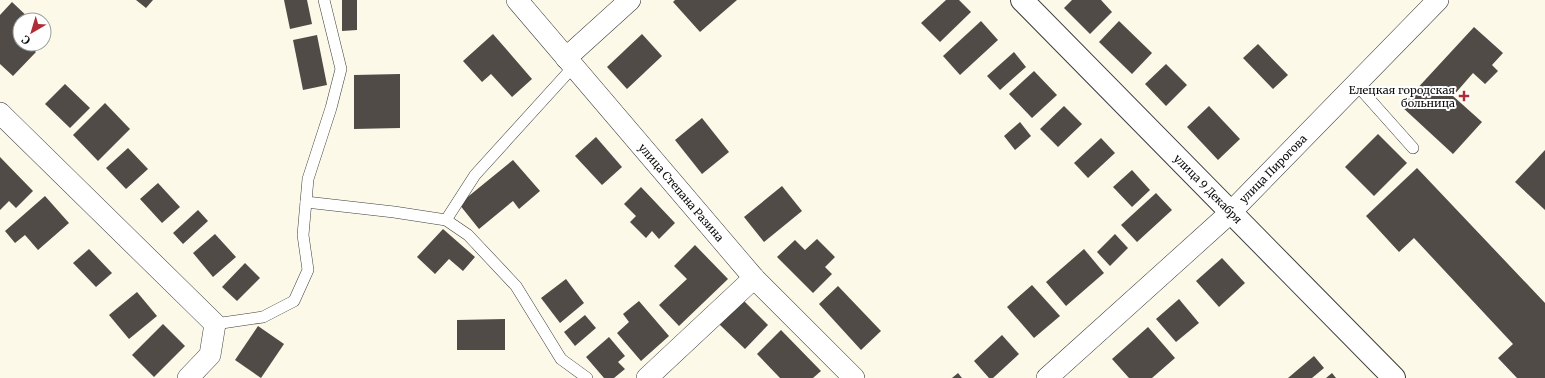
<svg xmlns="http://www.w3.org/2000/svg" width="1545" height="378" viewBox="0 0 1545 378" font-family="Merriweather,serif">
<rect width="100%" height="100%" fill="#fdf9e8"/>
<!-- building -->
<g fill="#514b47">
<polygon points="136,0 153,0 146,8"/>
<polygon points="284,0 307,0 312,24 290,29"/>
<polygon points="342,0 357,0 357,30 342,31"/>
<polygon points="675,0 737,0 700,32 673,2"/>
<polygon points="946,0 959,0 971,12 940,42 921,23"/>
<polygon points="1072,0 1101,0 1112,12 1090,34 1064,8"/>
<polygon points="12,2 31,20 20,20 20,44 27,44 36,52 13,76 0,64 0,15"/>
<polygon points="981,21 998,40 960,75 943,56"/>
<polygon points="1119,21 1152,53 1132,74 1099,42"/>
<polygon points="1474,27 1503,53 1492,65 1498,71 1485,84 1473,73 1453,96 1482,122 1453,154 1401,106"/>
<polygon points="493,34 532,79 512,97 491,74 482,82 463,61"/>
<polygon points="642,34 662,56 627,89 607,67"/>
<polygon points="317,35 327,85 303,90 293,40"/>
<polygon points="1258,44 1288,75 1273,89 1243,58"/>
<polygon points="1014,52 1026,67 1000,90 987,76"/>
<polygon points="1166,64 1187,85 1166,106 1145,84"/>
<polygon points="1034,71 1057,95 1032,118 1009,94"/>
<polygon points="400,74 400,128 354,129 354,75"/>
<polygon points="65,84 90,108 70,128 45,104"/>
<polygon points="105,103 130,129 98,161 73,135"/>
<polygon points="1064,106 1082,124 1058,147 1040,129"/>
<polygon points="1209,106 1240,139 1218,160 1187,127"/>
<polygon points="702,118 729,152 702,174 675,140"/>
<polygon points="1020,122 1031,136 1015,150 1004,136"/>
<polygon points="1378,134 1407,163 1374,196 1345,167"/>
<polygon points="596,137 622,167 602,185 575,156"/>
<polygon points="1101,138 1115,153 1088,178 1074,163"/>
<polygon points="128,148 148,169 126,189 106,168"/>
<polygon points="1545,150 1545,210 1515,182"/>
<polygon points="0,157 33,191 16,208 9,201 0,210"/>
<polygon points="513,160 540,191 519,209 513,201 479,229 459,204"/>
<polygon points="1417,168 1545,303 1545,378 1517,378 1498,358 1513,344 1414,238 1399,252 1366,216"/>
<polygon points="1132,170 1150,190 1132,207 1113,187"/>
<polygon points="158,183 180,207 162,223 140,199"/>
<polygon points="782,186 802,211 764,242 744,217"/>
<polygon points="641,187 675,223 659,239 652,231 646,238 630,222 636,216 624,204"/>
<polygon points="1156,193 1172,210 1137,242 1121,225"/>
<polygon points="45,196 69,223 38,250 25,235 15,243 5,231"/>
<polygon points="198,210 208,221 183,244 173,233"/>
<polygon points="443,229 475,257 463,271 449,259 435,274 417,257"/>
<polygon points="215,234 236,257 213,277 193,253"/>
<polygon points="1115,234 1128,248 1110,266 1097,252"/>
<polygon points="817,239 835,257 825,267 832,274 813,293 777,257 795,240 805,250"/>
<polygon points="695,245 728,279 679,326 659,305 687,279 674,266"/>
<polygon points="89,249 112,273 96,287 73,263"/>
<polygon points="1084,249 1104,273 1066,306 1046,282"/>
<polygon points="1222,258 1245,283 1219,307 1196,281"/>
<polygon points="245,263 260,278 237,301 222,287"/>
<polygon points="566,279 584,303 560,323 541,298"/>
<polygon points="1032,285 1060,316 1034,338 1007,307"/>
<polygon points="838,286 881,331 861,350 819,304"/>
<polygon points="137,292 157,316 129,339 109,315"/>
<polygon points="1179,299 1199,323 1176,342 1156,319"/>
<polygon points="743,300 768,325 745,349 719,324"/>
<polygon points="639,301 669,336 641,361 617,333 629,322 623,314"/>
<polygon points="585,315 596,328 575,346 564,332"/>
<polygon points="505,319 505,350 457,350 457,320"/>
<polygon points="163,324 185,346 154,377 132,355"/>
<polygon points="258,326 284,344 261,378 235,360"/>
<polygon points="1148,327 1175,358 1152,378 1129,378 1112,359"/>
<polygon points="781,330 821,371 813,378 780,378 757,354"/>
<polygon points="1002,335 1019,354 993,378 989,378 974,361"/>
<polygon points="609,337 625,356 618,362 625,369 614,378 604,378 586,357"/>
<polygon points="1314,356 1324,368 1312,378 1288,378"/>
<polygon points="958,373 962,378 952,378"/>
<polygon points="1332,373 1336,378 1326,378"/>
</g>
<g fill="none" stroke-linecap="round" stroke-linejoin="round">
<!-- service casing -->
<g stroke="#3d3d3d" stroke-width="12">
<g id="service">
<polyline points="1356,84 1413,148"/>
<polyline points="306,202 394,212 446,220 468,235 516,286 561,359 587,378"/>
<polyline points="446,220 475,175 574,66"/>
<polyline points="215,324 263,317 294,301 308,270 303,235 308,179 331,108 341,69 324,0"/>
</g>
</g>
<!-- minor casing -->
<g stroke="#3d3d3d" stroke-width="22">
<g id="minor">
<path id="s1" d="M517,0L754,278L854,378"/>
<polyline points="566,58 630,0"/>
<polyline points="0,113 215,324 210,355 188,378"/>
<polyline points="647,378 754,278"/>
<path id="s2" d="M1047,378L1230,213L1438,0"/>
</g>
</g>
<!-- tertiary casing -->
<g stroke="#3d3d3d" stroke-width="24">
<g id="tertiary">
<path id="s3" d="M1022,0L1394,378"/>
</g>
</g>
<!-- service -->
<use href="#service" stroke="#fff" stroke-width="11"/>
<!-- minor -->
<use href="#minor" stroke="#fff" stroke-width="21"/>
<!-- tertiary -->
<use href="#tertiary" stroke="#fff" stroke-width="22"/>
</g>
<!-- markers -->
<path fill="#ae2d36" stroke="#fff" stroke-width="1.5" d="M1462 90h4v4h4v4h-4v4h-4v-4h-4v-4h4z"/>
<g text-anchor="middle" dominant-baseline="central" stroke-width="4" stroke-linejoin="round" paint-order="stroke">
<!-- poi labels -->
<g font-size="11" fill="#0a0a0a" stroke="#fff" text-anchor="end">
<text x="1455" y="90">Елецкая городская<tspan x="1455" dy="13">больница</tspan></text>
</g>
<!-- street labels -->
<g font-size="11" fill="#0a0a0a" stroke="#fff">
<text stroke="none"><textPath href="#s2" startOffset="308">улица Пирогова</textPath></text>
<text stroke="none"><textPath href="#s3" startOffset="265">улица 9 Декабря</textPath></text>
<text stroke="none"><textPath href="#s1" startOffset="253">улица Степана Разина</textPath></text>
</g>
</g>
<!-- north arrow -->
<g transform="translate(32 32) rotate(218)"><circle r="19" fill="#ffffff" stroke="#9d9d9d"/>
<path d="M0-3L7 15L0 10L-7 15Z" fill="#ae2d36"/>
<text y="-6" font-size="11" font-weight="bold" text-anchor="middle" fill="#0a0a0a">С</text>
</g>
</svg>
